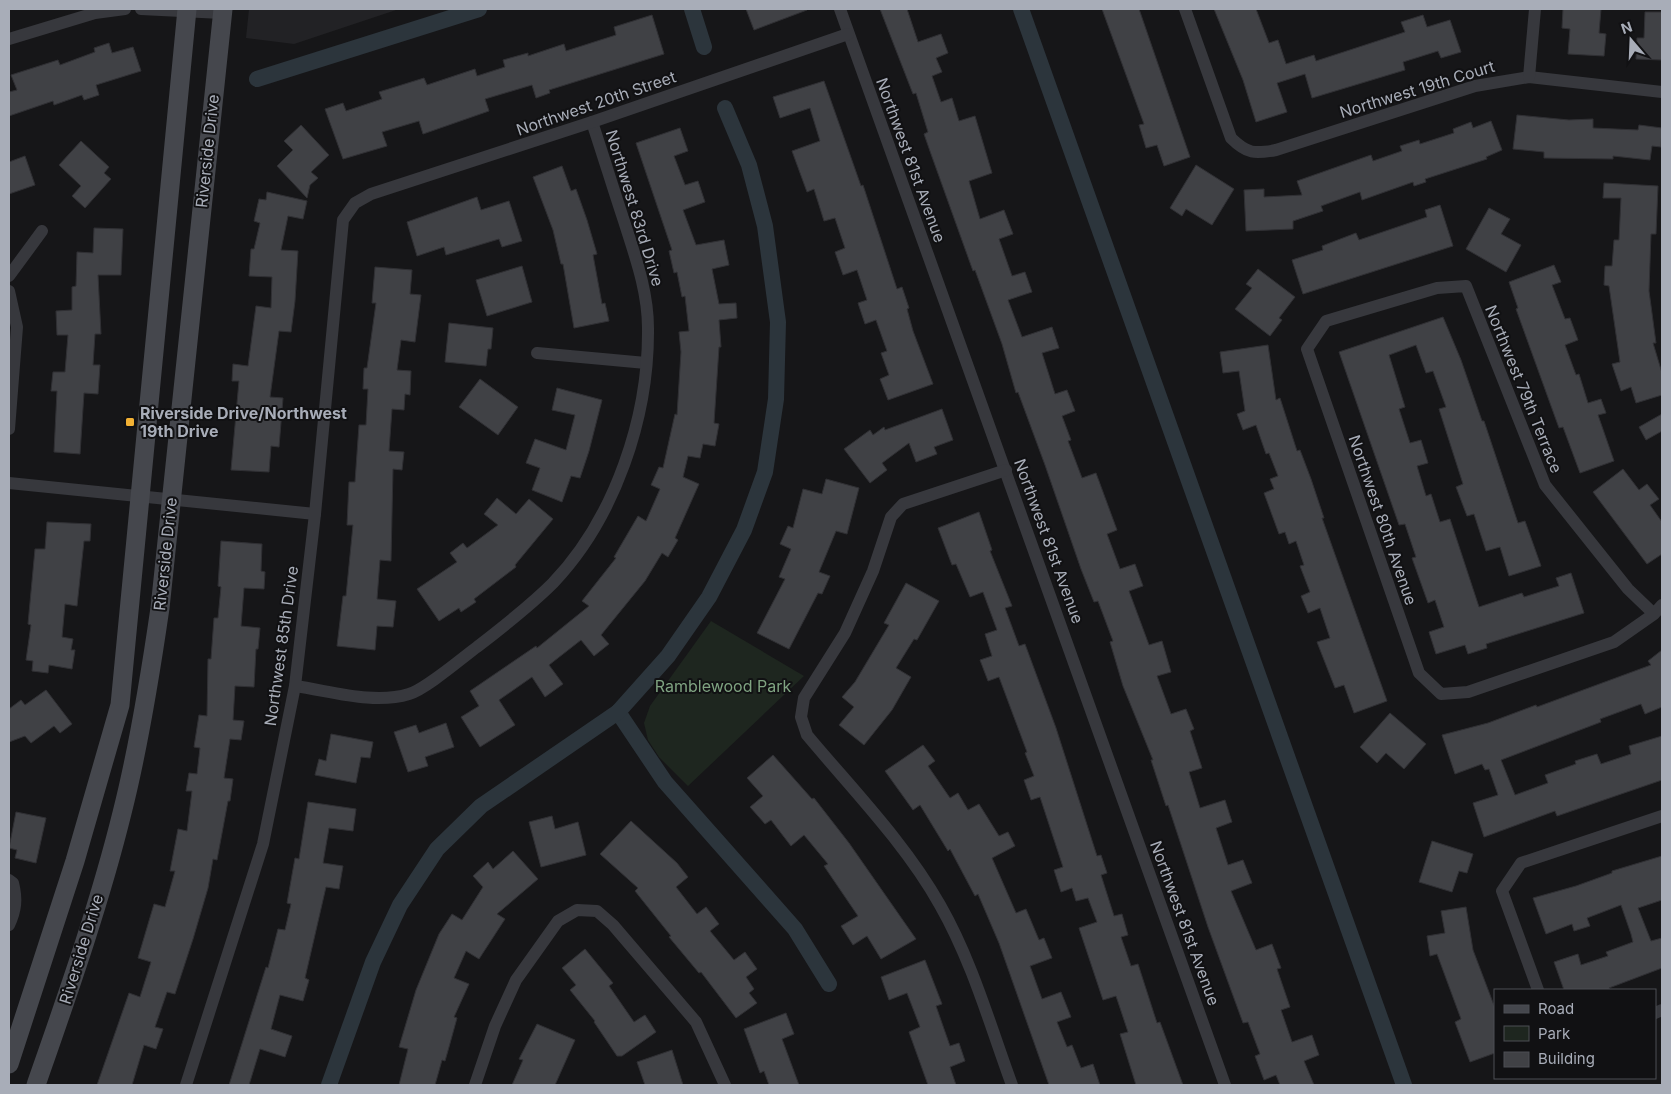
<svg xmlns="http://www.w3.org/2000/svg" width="1671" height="1094" viewBox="0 0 1671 1094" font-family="Inter,sans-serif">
<rect width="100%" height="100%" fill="#161618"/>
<!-- built -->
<polygon fill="#222225" points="249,9 399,9 294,44 246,38"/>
<!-- green -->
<polygon fill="#1e261f" points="711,621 804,676 688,786 659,757 648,740 644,723 650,706"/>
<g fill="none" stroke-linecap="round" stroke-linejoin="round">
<!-- canal -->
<g stroke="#2c353c" stroke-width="16">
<polyline points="692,9 704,47"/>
<polyline points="1021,9 1404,1085"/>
<polyline points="257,79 479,9"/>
<polyline points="618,712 665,782 795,929 829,984"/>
<polyline points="329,1085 373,962 400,905 437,849 481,806 618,712 668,656 709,597 744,530 765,472 776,399 778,322 765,226 749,165 725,108"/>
</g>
</g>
<!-- building -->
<g fill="#404145" stroke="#303034">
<polygon points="746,9 807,9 807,10 754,30"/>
<polygon points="880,9 907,9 918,42 941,34 948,53 936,58 942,72 932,76 941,102 952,98 959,121 975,116 992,173 969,181 980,219 1004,210 1013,234 999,239 1012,276 1025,272 1032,292 1008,300 1022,337 1052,327 1059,348 1042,353 1055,394 1067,390 1075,411 1062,416 1071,440 1068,441 1082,478 1096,473 1117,530 1107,534 1120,569 1135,564 1143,586 1129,591 1149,645 1162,641 1171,672 1157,676 1171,714 1186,709 1194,729 1190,731 1202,768 1189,772 1200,808 1225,800 1232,822 1216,828 1228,865 1243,860 1252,883 1231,891 1256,950 1272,944 1281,968 1277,969 1290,1007 1281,1010 1292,1042 1312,1035 1319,1055 1304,1061 1314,1085 1280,1085 1276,1075 1264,1080 1255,1056 1260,1054 1248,1022 1243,1023 1208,927 1168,805 1166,806 1151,760 1153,760 1123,686 1110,642 1113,641 1098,601 1094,602 1081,569 1045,465 1018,392 1016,393 1002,344 975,270 973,271 931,154 924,134 928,132 916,93 913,94"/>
<polygon points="1102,9 1139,9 1190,157 1164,166 1157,145 1146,148 1139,125 1144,124"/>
<polygon points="1214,9 1256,9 1269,43 1278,40 1286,64 1314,55 1316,61 1405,32 1401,22 1423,15 1427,27 1450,20 1461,52 1441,58 1438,51 1403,62 1405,70 1312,98 1305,74 1277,83 1287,112 1256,122 1243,80"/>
<polygon points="1563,9 1601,9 1599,33 1606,34 1604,56 1568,54 1570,29 1562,28"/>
<polygon points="1645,12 1662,12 1662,60 1636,59 1637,38 1644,38"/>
<polygon points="652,15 664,54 549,90 550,93 536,98 532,85 485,99 489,111 423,134 419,121 382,132 387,146 343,159 325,109 343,103 346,111 382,99 379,92 424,78 427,85 475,69 477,76 505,67 503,60 528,53 528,56 564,44 566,51 616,35 614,27"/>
<polygon points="109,43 112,53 133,47 141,71 96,85 99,95 84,100 82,95 54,105 53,101 9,116 9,92 17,90 11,75 58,60 60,65 95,52 94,48"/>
<polygon points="824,81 861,186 863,185 897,289 902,287 909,308 907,309 913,331 933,384 888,400 880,379 889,375 881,353 887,351 876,320 865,324 858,303 867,300 857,270 843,275 835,252 845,248 835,218 824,221 814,189 807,192 792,151 820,141 810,108 780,118 773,97"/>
<polygon points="1517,115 1569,120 1593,119 1593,128 1638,130 1639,125 1662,128 1661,147 1652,146 1650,160 1613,156 1613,159 1544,158 1544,152 1513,149"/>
<polygon points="1491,121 1502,150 1486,157 1487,159 1425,179 1426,182 1414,186 1413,182 1362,200 1360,192 1321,206 1323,211 1293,221 1293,229 1246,231 1244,190 1264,189 1264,197 1302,195 1297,181 1371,155 1373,161 1402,151 1400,146 1419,140 1420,144 1454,133 1453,129 1471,122 1473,128"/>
<polygon points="301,125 329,155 311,172 318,178 310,185 307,198 277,166 293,150 284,141"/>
<polygon points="680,128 688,151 674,156 685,185 698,181 705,202 683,210 696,245 724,240 729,265 712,269 719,304 736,303 737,318 719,320 721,347 719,347 714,423 719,424 715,446 703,444 700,458 688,456 683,477 699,484 675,538 678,540 668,557 662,553 645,581 601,635 609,644 594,656 581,640 549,665 563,684 545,697 532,677 499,700 515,725 480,747 461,717 479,706 470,691 536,646 537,648 589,606 582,601 616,558 614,557 638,516 646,521 660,489 651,485 659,467 663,468 675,414 677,415 681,352 679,332 689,331 685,296 682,297 677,272 674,273 669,251 672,250 636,143"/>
<polygon points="81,141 109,167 104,173 111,179 85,208 72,196 81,186 59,165"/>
<polygon points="25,156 35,185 9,194 9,162"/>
<polygon points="1196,165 1234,189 1212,225 1186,209 1182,216 1170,208"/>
<polygon points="562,166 571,191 576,189 587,220 597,254 593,255 602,304 605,303 609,321 574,328 563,264 561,264 553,230 533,177"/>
<polygon points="1604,183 1658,186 1656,234 1651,234 1649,291 1656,343 1653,343 1662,373 1662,395 1636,403 1631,387 1621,391 1612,364 1620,362 1609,286 1604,285 1605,266 1612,266 1614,240 1619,240 1621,198 1603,198"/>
<polygon points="267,192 307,201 303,219 288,216 281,250 298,251 295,301 291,332 279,331 270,397 283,398 279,447 271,446 269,472 231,470 239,381 232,381 233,364 248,366 256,306 271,308 272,277 249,276 251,249 254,249 260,223 254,221 259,199 266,200"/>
<polygon points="477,197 481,210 509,201 522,241 502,247 499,239 446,255 444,247 417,256 407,222"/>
<polygon points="1440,205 1453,246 1303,294 1292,260 1323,250 1322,246 1356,233 1359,240 1427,217 1425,210"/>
<polygon points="1489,208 1510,219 1501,234 1521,245 1506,272 1466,249"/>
<polygon points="94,228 123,229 121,275 98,275 101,334 95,334 93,365 100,365 98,394 84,393 80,454 54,452 57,391 51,391 53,372 65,372 68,335 57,335 56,311 72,310 72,287 76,286 77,252 93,253"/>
<polygon points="1554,265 1561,282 1552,285 1565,319 1570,318 1578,340 1565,345 1576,375 1579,374 1588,403 1601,399 1606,413 1598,415 1614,461 1580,473 1563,427 1559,428 1516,309 1518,308 1509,282"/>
<polygon points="522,266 532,302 487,316 476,280"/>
<polygon points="375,267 412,270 410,294 421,295 415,342 401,340 397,370 411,371 410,395 405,394 404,410 392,409 389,451 404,452 402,470 393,469 391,561 380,560 377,599 396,601 393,627 377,626 375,650 337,646 343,596 346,596 353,525 347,525 349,482 355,482 359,425 366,425 368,389 363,389 364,368 367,368 376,303 372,303"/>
<polygon points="1258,269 1295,297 1279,318 1282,320 1270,336 1235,309 1252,288 1246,284"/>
<polygon points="1443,317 1461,360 1482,421 1484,421 1518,523 1525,521 1541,566 1509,576 1500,547 1486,551 1474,514 1467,516 1456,487 1463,484 1439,409 1446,407 1433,371 1426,373 1416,345 1389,355 1405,407 1399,409 1410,443 1421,440 1428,463 1417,466 1426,496 1431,494 1440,522 1450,519 1479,607 1522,593 1524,597 1559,586 1556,578 1571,573 1584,613 1486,644 1487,648 1468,654 1465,645 1436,654 1429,632 1444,627 1435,600 1428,603 1412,558 1416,557 1405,524 1399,525 1339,352"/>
<polygon points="449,323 493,328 491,349 488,349 486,366 445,362"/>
<polygon points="1268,345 1276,400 1280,398 1297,451 1300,450 1311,479 1324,518 1322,518 1387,701 1354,713 1344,685 1335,688 1317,642 1330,638 1320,608 1308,613 1301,596 1310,592 1300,566 1304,565 1296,541 1289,544 1285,532 1279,534 1264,493 1274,489 1270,479 1278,476 1269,453 1266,454 1256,425 1243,430 1237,414 1245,411 1239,371 1223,373 1220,352"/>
<polygon points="480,379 518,407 498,435 459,407"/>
<polygon points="557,388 602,400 589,451 580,478 571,476 562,502 532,490 540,468 526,463 535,439 566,450 575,415 552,410"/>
<polygon points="942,409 953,440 934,447 937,454 916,462 909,443 882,463 887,470 870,483 844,449 870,430 873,435 884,427 885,430"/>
<polygon points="1662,414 1662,431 1646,440 1639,427"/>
<polygon points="1623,469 1639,490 1647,484 1659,499 1650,505 1662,522 1662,554 1647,564 1593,492"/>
<polygon points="826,479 859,488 847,534 836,531 819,572 830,576 822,594 818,593 789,649 757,633 785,579 779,577 791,549 780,544 788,526 793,528 803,489 822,494"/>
<polygon points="497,498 516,514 529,499 553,519 515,565 516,567 474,599 476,602 461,612 459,608 439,621 417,589 457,562 450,553 463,543 467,548 498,525 484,514"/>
<polygon points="979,512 992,550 990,551 1012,606 1005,608 1019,646 1025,644 1056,728 1097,856 1101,855 1107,873 1101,875 1114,916 1122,914 1128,935 1121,937 1131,966 1138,964 1157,1023 1160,1022 1183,1085 1136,1085 1120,1034 1128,1032 1116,996 1103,1000 1079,928 1097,922 1088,898 1076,901 1072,888 1061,892 1054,870 1063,867 1040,797 1031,800 1024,780 1034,776 1025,753 1027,752 999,677 988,681 980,660 992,656 985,634 997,630 983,592 970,597 956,564 952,565 938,528"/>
<polygon points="47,522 91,524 90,541 84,541 77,606 65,604 62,637 73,639 71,650 75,650 72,669 49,665 48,673 32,671 33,661 26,660 31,625 28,624 35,549 45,549"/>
<polygon points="221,541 262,544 261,571 265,572 264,589 244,588 241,626 260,628 258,649 256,649 254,687 235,686 233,720 244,721 241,740 230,739 224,778 233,779 230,801 228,801 217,860 213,859 208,888 193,939 175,994 167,992 155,1027 163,1029 156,1049 144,1045 132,1085 97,1085 129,993 140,997 151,962 138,958 154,904 165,907 175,871 170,871 178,829 187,831 192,791 186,791 189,773 197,774 200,748 194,747 199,715 207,716 208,659 211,659 214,618 218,618 221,587 218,586"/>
<polygon points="906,583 939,601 917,640 914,639 896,668 911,677 892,710 864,745 839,725 854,707 842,697 855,682 889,625 884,623"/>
<polygon points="1662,650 1662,707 1645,714 1641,704 1600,719 1601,722 1501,760 1515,795 1548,783 1545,775 1576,764 1575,761 1597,754 1601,764 1631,754 1629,746 1662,736 1662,780 1557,816 1555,811 1484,837 1473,803 1498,795 1489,769 1485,770 1482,764 1455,774 1442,735 1488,723 1536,705 1537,707 1651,665 1648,661"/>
<polygon points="46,690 72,724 60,733 54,726 31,743 25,736 9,742 9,709 21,700 25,705"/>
<polygon points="1390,713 1426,744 1404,769 1386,753 1377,763 1360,747"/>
<polygon points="446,723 454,747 425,757 428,766 408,772 394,732 416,725 419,733"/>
<polygon points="331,734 373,742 370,758 361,757 356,783 315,775 319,759 326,761"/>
<polygon points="923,745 935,761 928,766 950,798 958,793 968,810 979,804 999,836 1008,832 1015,846 992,858 1016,913 1026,909 1039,940 1044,938 1052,958 1030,966 1042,999 1061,992 1071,1017 1057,1022 1067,1047 1072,1045 1081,1068 1093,1064 1100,1085 1049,1085 999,943 978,894 975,896 950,849 948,851 920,805 913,810 885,771"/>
<polygon points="773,755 812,799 814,798 849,843 916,939 881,959 867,936 853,945 841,926 858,916 824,866 828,864 804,835 791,846 771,820 765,824 750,807 763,796 747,778"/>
<polygon points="308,802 356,809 353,831 329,828 323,863 343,866 339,889 326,887 305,978 309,980 303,1001 280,995 271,1029 292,1036 285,1057 260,1049 249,1085 229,1085 266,967 268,968 278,929 285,930 291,904 287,903 295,858 299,859"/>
<polygon points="16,812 46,818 36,863 15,858 17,850 9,848"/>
<polygon points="552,816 555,829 578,822 586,855 541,867 529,822"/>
<polygon points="631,821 677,863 688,877 676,887 697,914 706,907 719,924 710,931 734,960 745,952 757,969 746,977 754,989 749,993 757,1003 736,1018 701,972 699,973 669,937 671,936 635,891 638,888 600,854"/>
<polygon points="1432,841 1473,854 1467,873 1459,871 1452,892 1419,882"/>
<polygon points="513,851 538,879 497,914 505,919 479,959 466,951 454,978 469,984 454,1017 457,1018 449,1047 445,1061 442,1060 435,1085 399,1085 408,1049 399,1047 416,990 439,934 452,914 462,920 483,887 473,876 488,862 493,869"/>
<polygon points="1662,856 1662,900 1638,908 1651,941 1662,938 1662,968 1609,988 1610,990 1564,990 1554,962 1578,954 1581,965 1608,956 1606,952 1633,942 1631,934 1621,905 1587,918 1590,926 1574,931 1572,924 1546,934 1533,898 1576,886 1612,873 1612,871"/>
<polygon points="1466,907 1473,950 1495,1008 1495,1053 1470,1062 1455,1022 1461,1019 1437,954 1430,956 1427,936 1445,933 1441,911"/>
<polygon points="585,949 613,983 609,986 634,1022 645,1015 656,1032 622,1056 617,1056 594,1022 595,1021 570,990 576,985 562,968"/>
<polygon points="925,960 942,1004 936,1006 950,1046 959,1043 965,1061 950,1067 956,1085 928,1085 909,1032 920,1027 907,993 889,1000 881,977"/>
<polygon points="786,1013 794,1034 782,1039 799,1085 769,1085 764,1071 760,1073 744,1029"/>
<polygon points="537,1024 575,1040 555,1085 512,1085 523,1060 519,1059"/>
<polygon points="672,1050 683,1085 645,1085 637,1062"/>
</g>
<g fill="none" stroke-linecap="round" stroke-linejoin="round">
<!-- street -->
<g stroke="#37383d" stroke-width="12">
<polyline points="141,9 222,13"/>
<polyline points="840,9 1225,1085"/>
<path d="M1185,9L1231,138C1247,154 1255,154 1276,150L1475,86L1529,77L1662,92"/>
<polyline points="9,39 95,13 125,9"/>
<polyline points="1529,77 1535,9"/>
<polyline points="9,276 42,231"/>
<polyline points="9,291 17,327 9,429"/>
<polyline points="537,353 646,363"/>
<path d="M1006,470L903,504L891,517L873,571L845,633L804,698L801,717L807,735C853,790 905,843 940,905C972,961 990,1025 1012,1085"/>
<polyline points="9,483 315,514"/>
<polyline points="1654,614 1628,589 1545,485 1466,286 1437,288 1326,321 1307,349 1419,673 1441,694 1468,692 1614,642 1654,614 1662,605"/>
<path d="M295,686C331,691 374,705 409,694C426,689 462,658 477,647C503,627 530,606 553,583C615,518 649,417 648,328C648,291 635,256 624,221C613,188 603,155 592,122"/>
<path d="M9,880L13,883C17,899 16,910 9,925"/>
<polyline points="1538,990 1502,891 1521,863 1662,816"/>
<polyline points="1655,1013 1662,1010"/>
<polyline points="186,1085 263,844 295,686 315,514 343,220 355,203 371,194 592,122 848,34"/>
<polyline points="475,1085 495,1026 516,980 558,921 577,910 597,911 613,925 696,1022 725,1085"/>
</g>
<!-- secondary -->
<g stroke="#45474d" stroke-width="19">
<polyline points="9,1064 75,861 120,705 187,9"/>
<path d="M36,1085C67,996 99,906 122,813C139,746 150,677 160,608L223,9"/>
</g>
</g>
<!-- markers -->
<rect fill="#f2b134" stroke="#111113" stroke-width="2" x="125" y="417" width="10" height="10" rx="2.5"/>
<g text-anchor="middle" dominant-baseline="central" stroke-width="4" stroke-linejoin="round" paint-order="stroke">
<!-- street labels -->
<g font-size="16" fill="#a8adb8" stroke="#111113">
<text transform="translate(1417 89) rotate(-17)">Northwest 19th Court</text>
<text transform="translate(596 103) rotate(-19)">Northwest 20th Street</text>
<text transform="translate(207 151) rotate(-84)">Riverside Drive</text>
<text transform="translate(911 160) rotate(70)">Northwest 81st Avenue</text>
<text transform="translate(635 208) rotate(73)">Northwest 83rd Drive</text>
<text transform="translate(1524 389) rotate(68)">Northwest 79th Terrace</text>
<text transform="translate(1383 520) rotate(71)">Northwest 80th Avenue</text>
<text transform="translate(1049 541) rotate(70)">Northwest 81st Avenue</text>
<text transform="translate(165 554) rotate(-84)">Riverside Drive</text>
<text transform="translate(281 646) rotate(-82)">Northwest 85th Drive</text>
<text transform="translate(1185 923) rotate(70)">Northwest 81st Avenue</text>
<text transform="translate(81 949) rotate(-73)">Riverside Drive</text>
</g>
<!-- poi labels -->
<g font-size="16" font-weight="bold" fill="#a8adb8" stroke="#111113" text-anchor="start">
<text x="140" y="413">Riverside Drive/Northwest<tspan x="140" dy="18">19th Drive</tspan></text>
</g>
<!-- park labels -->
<g font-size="16" fill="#7fa381" stroke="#111113">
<text x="723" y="686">Ramblewood Park</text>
</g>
</g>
<!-- border -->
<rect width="1671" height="1094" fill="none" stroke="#a8adb8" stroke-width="20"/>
<!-- legend -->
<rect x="1494" y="989" width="162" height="90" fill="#111113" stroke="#4d4f55"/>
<rect x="1504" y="1005" width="25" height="8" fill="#45474d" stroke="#4d4f55"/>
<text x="1538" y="1014" font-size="15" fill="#a8adb8">Road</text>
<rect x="1504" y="1026" width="25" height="15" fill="#1e261f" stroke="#4d4f55"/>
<text x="1538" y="1039" font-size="15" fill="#a8adb8">Park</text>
<rect x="1504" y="1052" width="25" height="15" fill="#404145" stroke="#4d4f55"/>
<text x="1538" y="1064" font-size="15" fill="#a8adb8">Building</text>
<!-- north arrow -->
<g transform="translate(1631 40) rotate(341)" stroke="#111113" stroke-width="4" paint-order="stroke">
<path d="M0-4L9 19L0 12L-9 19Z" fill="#a8adb8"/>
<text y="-8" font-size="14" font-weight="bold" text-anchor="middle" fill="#a8adb8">N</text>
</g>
</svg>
